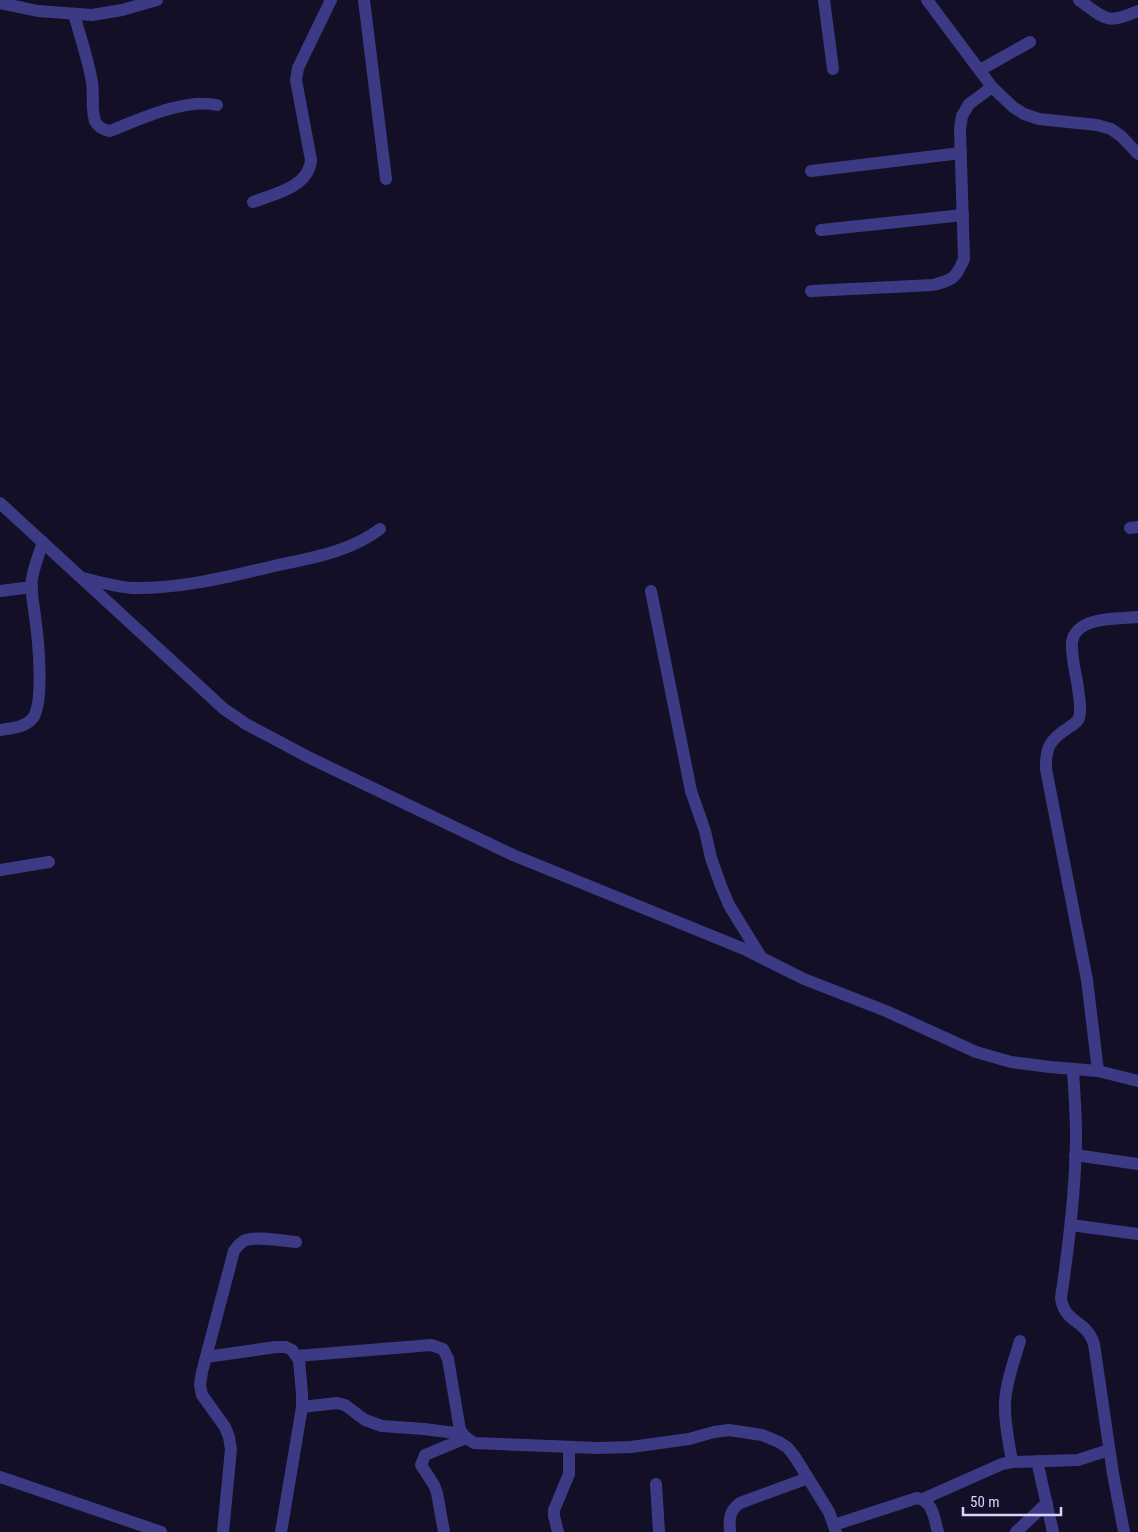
<svg xmlns="http://www.w3.org/2000/svg" width="1138" height="1532" viewBox="0 0 1138 1532" font-family="'Roboto Condensed',sans-serif">
<rect width="100%" height="100%" fill="#130f26"/>
<g fill="none" stroke-linecap="round" stroke-linejoin="round">
<!-- minor -->
<g stroke="#3d3a85" stroke-width="12">
<polyline points="364,0 386,179"/>
<polyline points="824,0 833,69"/>
<polyline points="927,0 992,87 1013,107 1024,114 1039,119 1097,125 1111,129 1121,136 1138,154"/>
<path d="M1079,0C1106,19 1106,25 1138,11"/>
<polyline points="0,3 38,11 92,15 122,10 157,0"/>
<path d="M74,14C80,36 88,59 92,82C94,94 91,109 95,121C98,128 104,130 110,131C140,119 185,98 217,105"/>
<polyline points="980,70 1030,42"/>
<polyline points="811,171 961,153"/>
<path d="M253,202C274,194 309,187 311,160L296,80L298,68L331,0"/>
<polyline points="821,230 963,215"/>
<path d="M811,291L933,285C953,280 956,278 964,259L960,129L962,116L969,104L992,87"/>
<polyline points="0,503 224,709 246,724 312,759 513,855 744,949 804,979 886,1011 976,1052 1011,1062 1050,1067 1098,1071 1138,1081"/>
<polyline points="1130,528 1138,527"/>
<path d="M83,578C99,582 116,587 132,588C180,589 227,577 274,566C310,558 350,552 380,529"/>
<polyline points="0,591 32,587"/>
<polyline points="651,591 691,791 705,831 711,858 721,886 729,905 761,957"/>
<path d="M0,730C11,728 24,728 32,719C45,705 38,637 35,617C34,605 30,591 32,579C34,566 39,554 43,542"/>
<polyline points="0,870 49,862"/>
<path d="M1073,1069C1074,1091 1076,1113 1076,1134C1076,1189 1069,1244 1061,1298C1063,1314 1072,1318 1083,1327C1089,1332 1092,1338 1094,1344L1113,1474L1124,1532"/>
<path d="M1098,1071L1087,980L1046,769C1045,747 1051,739 1068,728C1072,725 1077,723 1079,718C1082,709 1079,698 1078,688C1076,674 1071,657 1072,642C1076,616 1118,619 1138,617"/>
<polyline points="1075,1155 1138,1164"/>
<polyline points="1071,1225 1138,1234"/>
<polyline points="297,1356 431,1345 443,1349 448,1359 460,1430 464,1436 474,1443 598,1448 631,1447 689,1439 714,1432 729,1430 762,1435 779,1442 788,1448 795,1457 829,1512 836,1532"/>
<polyline points="206,1357 276,1347 286,1347 292,1350 299,1360 302,1394 302,1407 295,1449 281,1532"/>
<polyline points="302,1407 337,1403 345,1405 365,1420 382,1426 424,1429 463,1434"/>
<polyline points="1037,1461 1053,1532"/>
<path d="M1012,1462C1009,1442 1004,1422 1005,1403C1006,1382 1014,1361 1020,1341"/>
<polyline points="0,1477 161,1532"/>
<polyline points="656,1484 659,1532"/>
<polyline points="923,1499 1002,1464 1012,1462 1078,1460 1109,1450"/>
<path d="M834,1525L917,1498C933,1501 934,1518 938,1532"/>
<path d="M223,1532L231,1449L229,1437L225,1427L202,1395L200,1385L202,1372L234,1251C238,1246 240,1242 246,1240C259,1236 282,1241 296,1242"/>
<polyline points="444,1532 437,1493 434,1485 421,1465 425,1455 466,1438"/>
<polyline points="558,1532 554,1516 554,1510 569,1474 569,1448"/>
<path d="M730,1532C729,1519 729,1511 740,1503L808,1478"/>
<polyline points="1016,1532 1047,1503"/>
</g>
</g>
<!-- scale -->
<path d="M963 1507v8h98v-8" fill="none" stroke="#d9d4ff" stroke-width="2.5"/>
<text x="970" y="1507" font-size="15" fill="#d9d4ff" stroke="#130f26" stroke-width="4" paint-order="stroke">50 m</text>
</svg>
